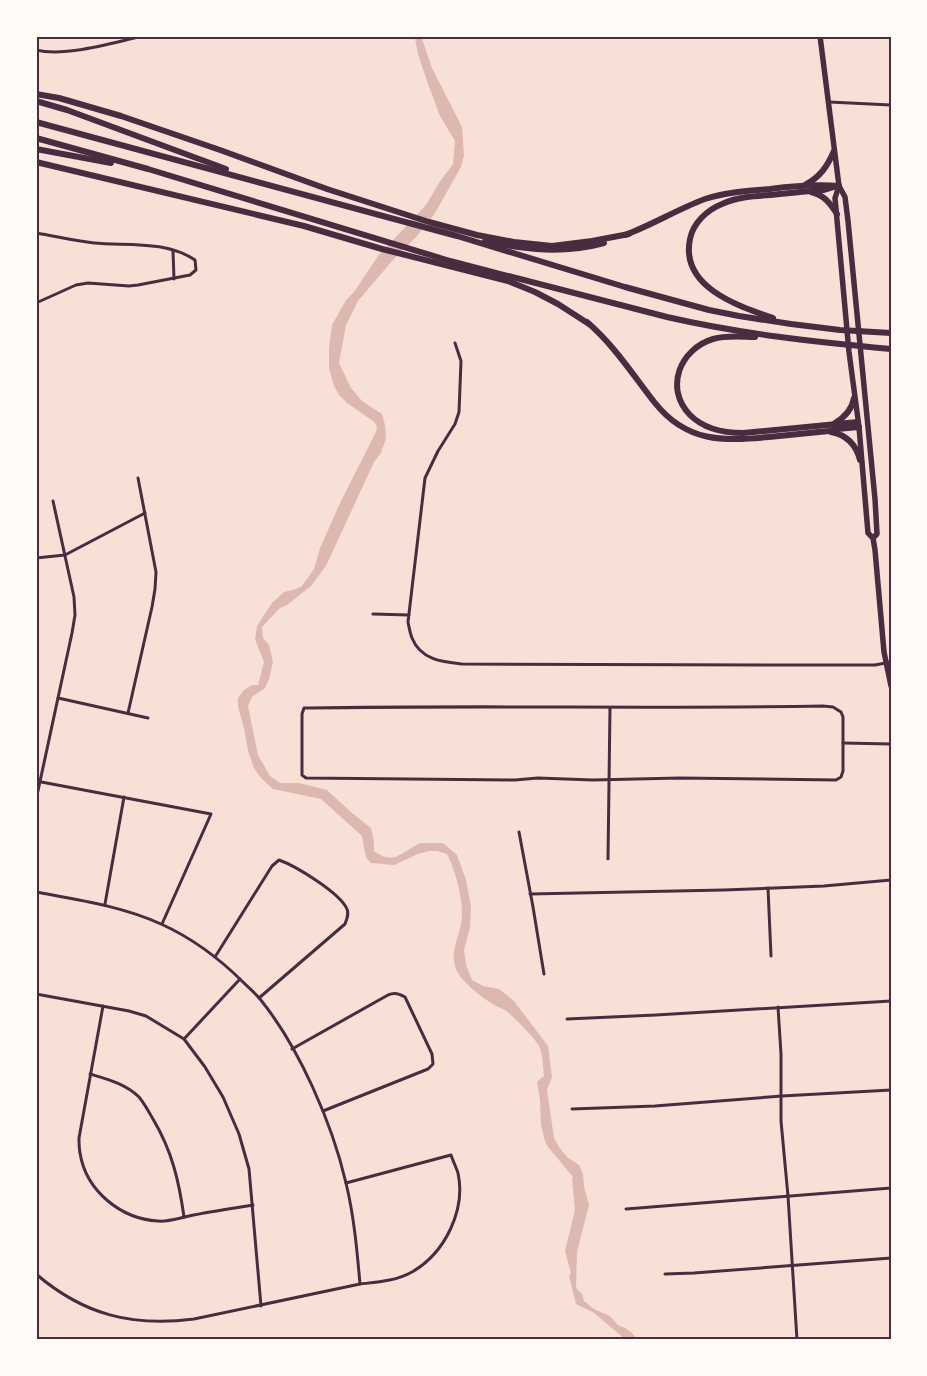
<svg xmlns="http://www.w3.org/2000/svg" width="927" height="1376" viewBox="0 0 927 1376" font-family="Mulish,sans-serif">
<rect width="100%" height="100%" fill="#f7e1d7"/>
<!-- water -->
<path fill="#dcb8b0" d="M413,36H421L432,68L462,127L464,156L461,167L435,213L416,237L392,261L358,301L346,325L339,363L351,388L362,401L382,414L385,425L386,438L381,453L374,462L326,566L311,586L287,605L280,608L262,627L263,638L269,645L273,662L269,679L265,688L252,697L248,706L258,755L270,776L280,783H299L327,790L352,813L371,828L374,842V851C381,856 387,859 396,857L420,843H443L457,855L466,880L471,906L470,927L464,950L466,965L472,980L483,986L499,989L514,1001L548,1046L552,1077L547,1090L554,1138L559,1147L567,1157L579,1165L583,1174L584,1187L589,1205L577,1252L576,1288L582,1294L584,1301L594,1309L610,1316L618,1325L625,1328L631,1332L638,1340H626L594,1313L576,1304L569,1276L571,1273L565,1251L575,1210L572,1179L573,1177L548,1147L545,1141L541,1125L540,1100L537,1082L544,1076C543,1068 543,1053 539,1046C534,1037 513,1016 505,1010C499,1007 493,1005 488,1001C479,995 463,982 458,973C446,954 463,932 462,913C462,896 455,869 447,854L437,851H429L418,854L394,865L371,863L367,859L365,853L362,836L321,799L273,789L261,778L254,768L248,751L244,728L238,707V698L244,690L252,685H258L264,662L255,639L257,626L272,603L284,592L296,589L302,586L314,569L320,548L341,501L376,432L377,426L373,421L347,403L339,395L334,386L329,368V348L332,325L346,300L354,292L378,256L426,205L439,183L453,164L455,141L440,116L428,84L418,54L415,38Z"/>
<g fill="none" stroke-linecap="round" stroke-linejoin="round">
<!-- minor -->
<g stroke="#4a2c40" stroke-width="3">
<path d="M36,50C65,57 113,43 142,36"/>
<polyline points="829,102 891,105"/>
<path d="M36,233C55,236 74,241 94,243C126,246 166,240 195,260L196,270L190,275L138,285L129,286L88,283L76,285L36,303"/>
<polyline points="173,251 174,279"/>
<path d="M455,343L461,361L459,412L455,424L438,451L425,478L408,622C409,627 410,633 412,638C421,660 442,662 462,664L777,665H875L891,662"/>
<polyline points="36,558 65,555 145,513"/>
<polyline points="373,614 409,615"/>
<polyline points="58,698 148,718"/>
<path d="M823,706L833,707L841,712L843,717V771L841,777L836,780L680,778L593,780L538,778L515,780L306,778L302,775V714L304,708H309C481,705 652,709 823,706Z"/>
<polyline points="128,713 152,607 155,589 156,572 138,478"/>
<polyline points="843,743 891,744"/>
<polyline points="36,781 211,814 162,924"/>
<polyline points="36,800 72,633 75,615 74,597 53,501"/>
<polyline points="519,832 533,907 544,974"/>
<polyline points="608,859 610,708"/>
<polyline points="768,888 771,956"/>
<path d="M36,892C79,900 121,906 161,924C192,938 220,959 244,983C249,988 255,993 260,999C299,1047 332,1123 346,1183C354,1216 357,1250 360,1284"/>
<polyline points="530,894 724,890 824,886 891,880"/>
<polyline points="105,904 124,797"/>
<path d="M215,957L272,866L279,860C296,866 340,893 347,909C349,914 347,919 345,924L259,998"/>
<polyline points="36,994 129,1011 146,1016 184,1039 205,1067 223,1097 239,1134 249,1169 261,1306"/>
<path d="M103,1006L79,1138C79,1143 79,1148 80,1153C86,1191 121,1219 158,1221C167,1222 176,1219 185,1217C207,1212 230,1209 253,1205"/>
<polyline points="778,1007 781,1054 781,1121 788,1196 797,1340"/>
<polyline points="567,1019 656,1015 891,1001"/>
<polyline points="184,1039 240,979"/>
<path d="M292,1049L388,995C395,992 399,994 405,997L432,1054L433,1064L428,1069L323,1111"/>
<path d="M90,1074C107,1079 126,1084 139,1097C144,1103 149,1112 153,1119C172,1151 179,1181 184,1217"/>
<polyline points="572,1109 655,1106 782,1096 891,1090"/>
<polyline points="626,1209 891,1188"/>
<path d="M36,1274C84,1315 132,1327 194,1319L360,1284C378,1282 396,1281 412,1272C445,1253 466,1210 458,1173C456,1167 453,1161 451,1155L346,1183"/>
<polyline points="665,1274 694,1273 891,1258"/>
</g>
<!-- primary -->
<g stroke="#4a2c40" stroke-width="5.5">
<polyline points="820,36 839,186 845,197 848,221 875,499 877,534 873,538"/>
<polyline points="839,186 835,198 849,352 859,427 868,533 873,538 875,550 884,652 891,686"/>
</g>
<!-- motorway -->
<g stroke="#4a2c40" stroke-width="6">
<polyline points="36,94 59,98 121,116 220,150 327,189 429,222 477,235 514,242 552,246 592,241 629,234"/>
<polyline points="36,101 67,110 226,169"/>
<polyline points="36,122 457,236 625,287 709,310 739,316 791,324 840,330 891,333"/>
<path d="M36,138L148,169L450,261L667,317C741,334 816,342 891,349"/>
<polyline points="36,149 111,163"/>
<polyline points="36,162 304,226 382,249 508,281 535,292 558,304 589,324"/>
<path d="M805,185C820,177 827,167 834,151"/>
<path d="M811,192C824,195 830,203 837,214"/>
<path d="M625,235C652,225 678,209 705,199C726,192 748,191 770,189C793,186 815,184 839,186"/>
<path d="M485,241C525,250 564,254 604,243"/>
<path d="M773,318C738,306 680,287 690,239C693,223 707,210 722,204C737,197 755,196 771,195C789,193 807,191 824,190L834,187"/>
<path d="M587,322C614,345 633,375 655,403C687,443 723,441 769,437C789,435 809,433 829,431L837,429L859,427"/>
<path d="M755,337C742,337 727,335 713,339C680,349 664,388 690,415C704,429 724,433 743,433L858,422"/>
<path d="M835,423C845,417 852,410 854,398"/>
<path d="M831,432C847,435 856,444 860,460"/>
</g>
</g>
<!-- border -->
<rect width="927" height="1376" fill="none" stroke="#fffaf5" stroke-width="75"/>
<rect x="38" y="38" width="852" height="1300" fill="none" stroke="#4a2c40" stroke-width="2"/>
</svg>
